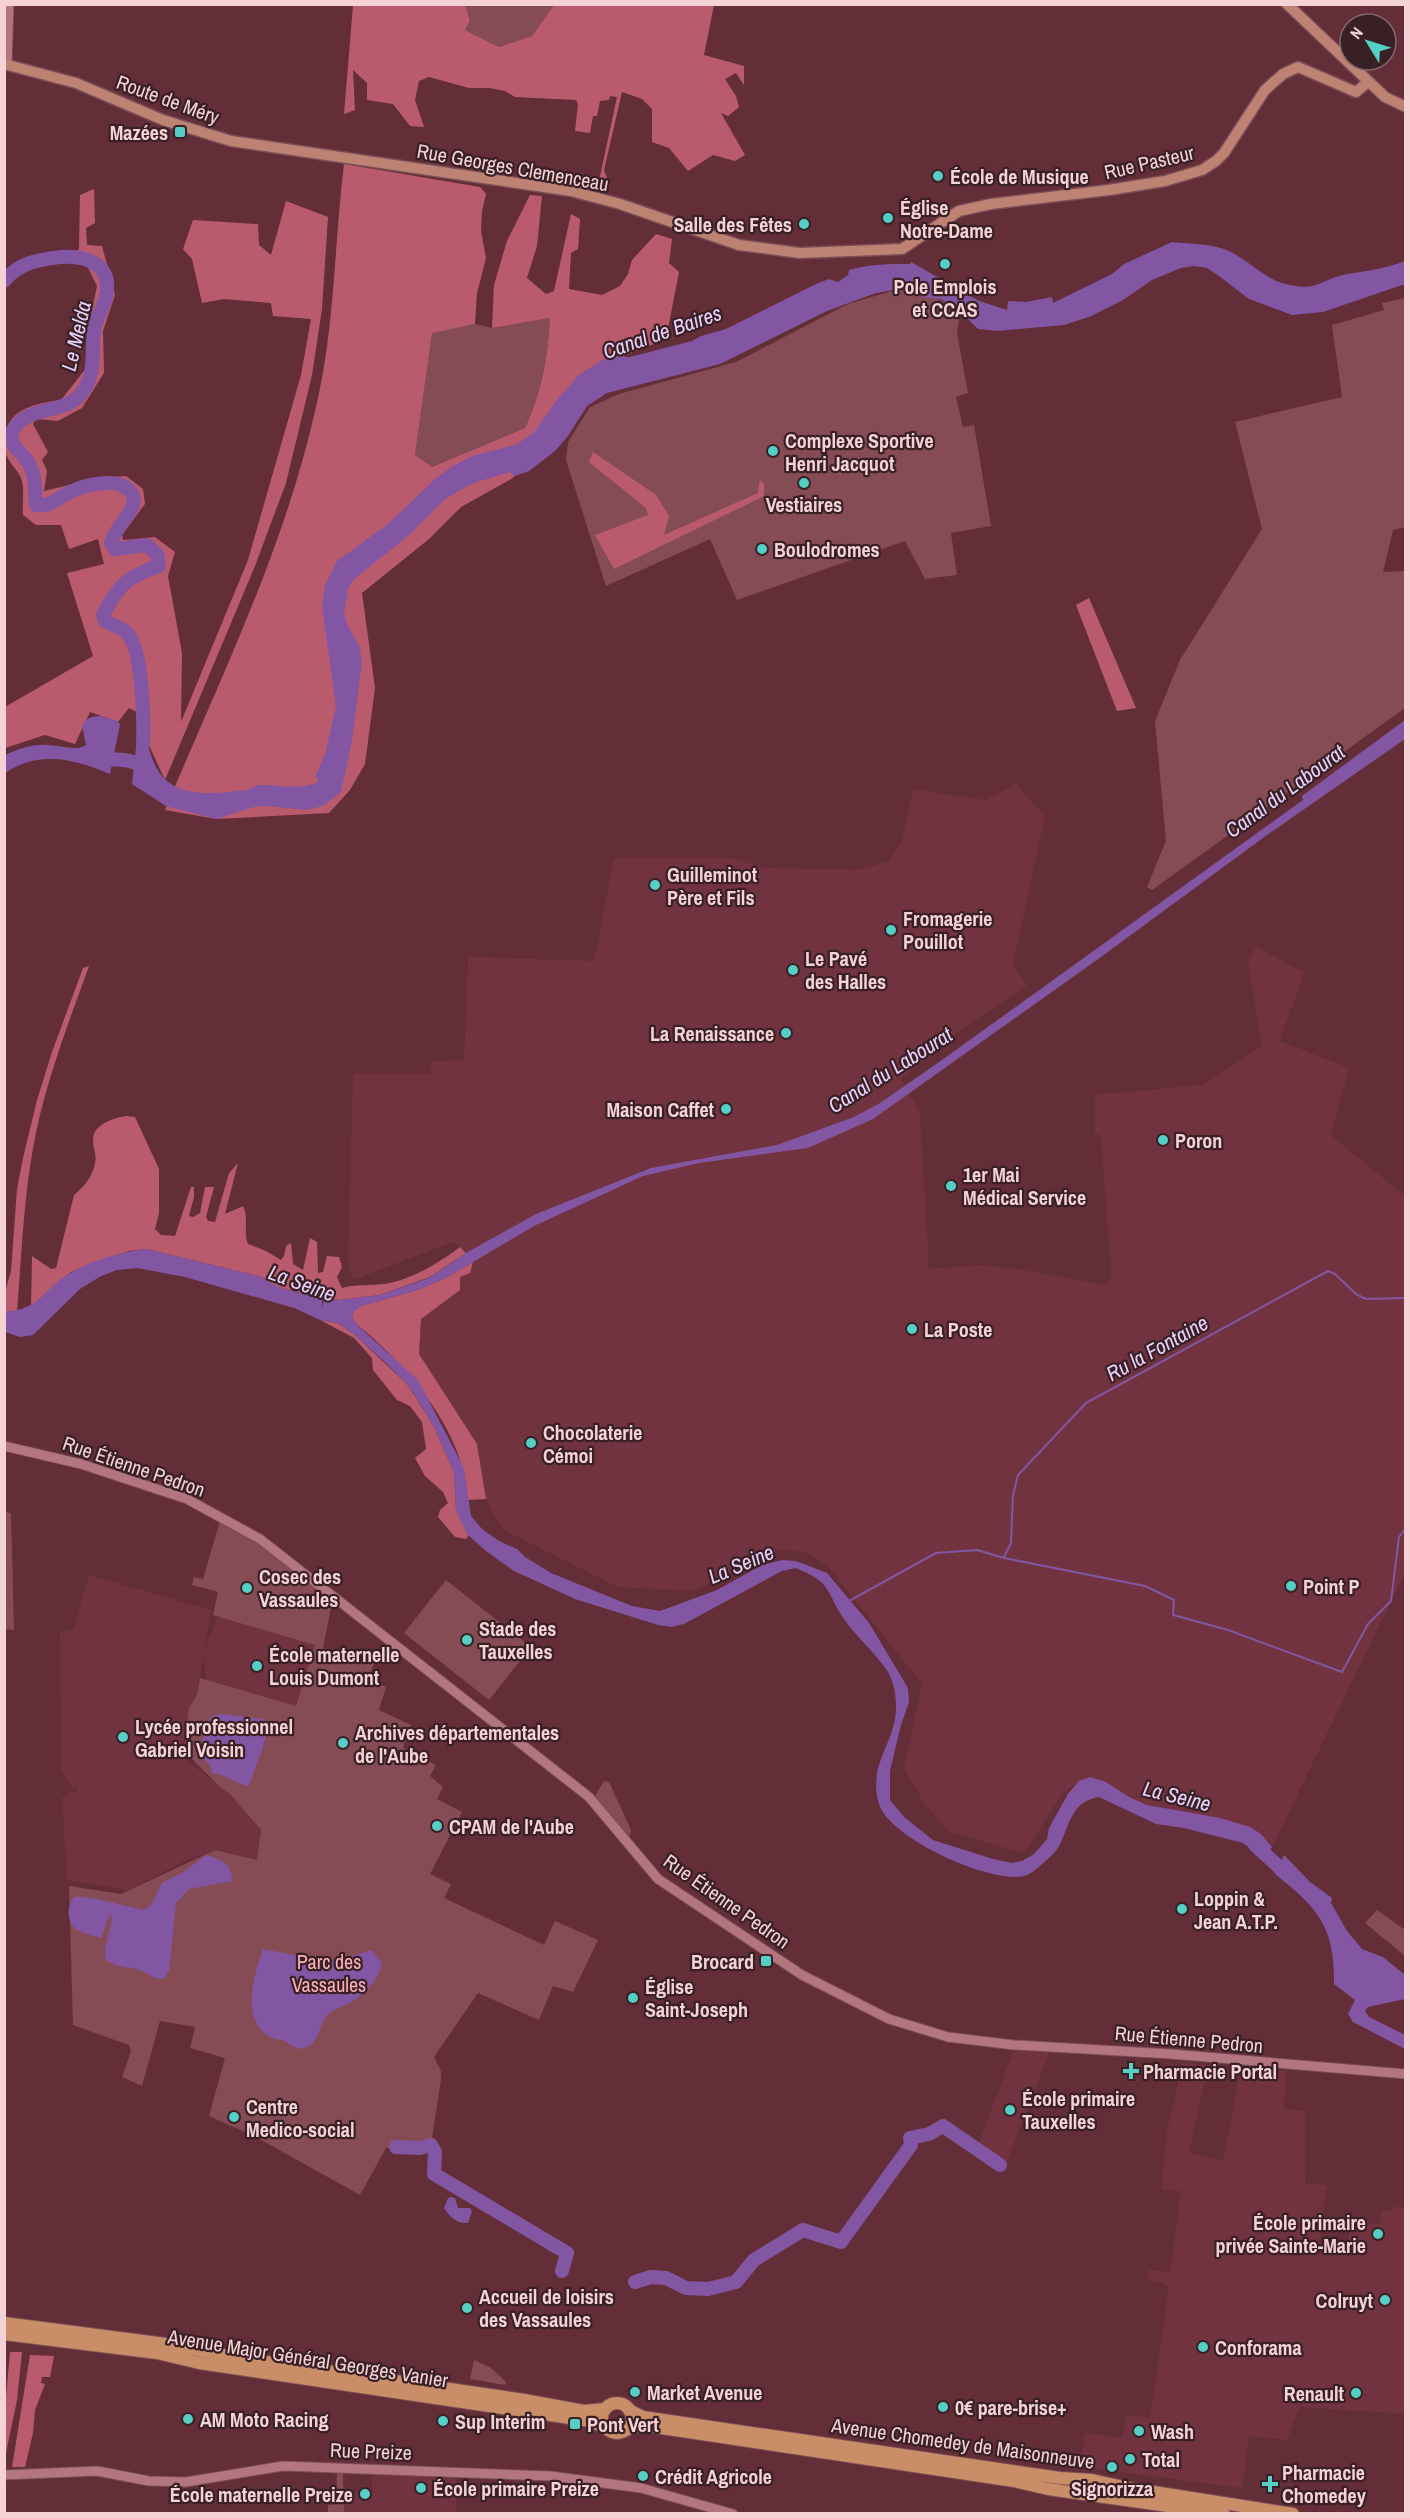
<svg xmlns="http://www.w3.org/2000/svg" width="1410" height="2518" viewBox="0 0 1410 2518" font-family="'Archivo Narrow',sans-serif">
<rect width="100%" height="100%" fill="#632e38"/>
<!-- built -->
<g fill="#71333f">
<polygon points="1016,784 1045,816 1013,965 1027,985 954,1034 901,1079 920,1113 929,1269 978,1265 1010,1268 1108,1285 1111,1272 1101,1135 1095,1134 1094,1095 1202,1085 1262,1046 1248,961 1256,947 1304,972 1280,1041 1349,1068 1331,1135 1405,1196 1405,1573 1272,1847 1261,1834 1147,1805 1129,1797 1106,1782 1081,1781 1063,1793 1024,1853 950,1832 925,1805 904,1768 922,1684 829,1567 807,1552 780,1550 691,1591 618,1587 502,1529 486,1499 477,1444 419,1355 421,1319 460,1290 460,1276 473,1262 465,1250 453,1242 353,1280 348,1262 353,1074 430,1074 431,1062 464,1060 468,957 594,961 614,858 732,858 764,868 859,870 889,861 902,840 913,789 986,800"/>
<polygon points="89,1575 211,1610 205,1648 218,1616 315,1644 296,1706 206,1680 204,1655 197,1695 189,1708 189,1718 180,1755 230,1794 261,1831 257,1860 215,1850 185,1861 128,1890 67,1880 62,1798 73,1791 75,1794 78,1792 75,1786 72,1788 61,1770 60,1631 73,1630"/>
<polygon points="1019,2050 1049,2053 1007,2162 1002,2165 977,2147 1013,2053"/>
<polygon points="1183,2063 1208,2065 1189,2153 1223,2161 1241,2067 1286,2071 1284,2109 1306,2111 1305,2184 1327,2185 1318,2253 1326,2252 1328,2244 1348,2246 1351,2222 1380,2224 1381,2210 1393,2211 1394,2207 1405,2207 1405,2414 1300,2407 1287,2440 1249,2436 1242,2488 1080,2467 1085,2433 1122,2438 1126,2415 1150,2418 1169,2287 1164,2282 1147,2280 1148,2270 1170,2272 1181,2191 1161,2189 1167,2130"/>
<polygon points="372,2474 452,2477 456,2481 456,2513 344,2513 344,2492 372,2493"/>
</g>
<!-- green -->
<g fill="#864c56">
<polygon points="465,5 554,5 532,36 499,47 465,30 470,20"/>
<path d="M899,289C921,290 938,298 957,309L959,319L957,333L968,393L956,397L963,427L974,425L991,526L951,533L957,575L925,579L905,541L737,600L710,539L606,586L566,460L568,442L590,407L619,394L736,362L848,304Z"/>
<polygon points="1405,298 1405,527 1393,530 1383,572 1405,571 1405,708 1152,890 1147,887 1166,841 1155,721 1180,660 1262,529 1235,422 1342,397 1332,325 1384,310 1382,303"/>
<path d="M550,318C548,357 541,392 525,428L432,467L415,455L432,332L475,324L492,328Z"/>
<polygon points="5,1511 11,1514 14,1630 5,1629"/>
<polygon points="220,1521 278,1553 333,1597 323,1648 374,1663 368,1680 386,1687 379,1710 411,1725 403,1748 436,1765 430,1776 443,1787 437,1799 462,1812 430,1874 451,1884 444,1898 544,1945 555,1921 598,1940 573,1992 553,1986 539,2020 478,1993 434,2057 441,2071 441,2079 431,2145 420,2148 386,2148 360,2195 254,2136 209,2116 225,2058 190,2048 195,2027 160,2021 142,2086 122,2077 131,2051 129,2045 73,2025 69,1886 121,1894 215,1850 257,1860 261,1830 230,1794 221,1788 184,1751 189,1708 197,1695 200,1678 296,1706 315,1645 213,1615 218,1592 192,1585 194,1577 203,1579"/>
<polygon points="446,1580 531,1647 489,1700 404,1633"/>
<polygon points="604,1781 609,1782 631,1830 629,1838 596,1802 596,1794"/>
<polygon points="1377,1910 1405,1930 1405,1956 1365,1923"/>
<polygon points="474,2360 491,2368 506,2382 505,2385 470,2379"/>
<polygon points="337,2473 343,2473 344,2513 328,2513 328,2505 336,2504"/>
</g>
<!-- forest -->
<g fill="#ba5b6d">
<polygon points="353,5 465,5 470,20 465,30 499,47 532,36 554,5 714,5 704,55 744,66 744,85 736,73 725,79 736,96 739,107 728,116 721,113 745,155 735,161 713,155 688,171 669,148 652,142 652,109 642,99 622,92 604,170 610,186 607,188 599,181 617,97 610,96 609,100 600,101 597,116 593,116 590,133 575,131 578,104 576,100 515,97 505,91 490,88 469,88 429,77 419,81 415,100 424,127 410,126 393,104 367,100 367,83 353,70 355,110 344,114"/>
<path d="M344,164L480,187L486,194L482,211L481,231L486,258L477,293L475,324L432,333L415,455L432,467L525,428C541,393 548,358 550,318L492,328L494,285L507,241L530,195L542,196L537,246L527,278L546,294L554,291L571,214L580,219L578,249L571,253L569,289L602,295L620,286L628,274L632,260L656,234L672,239L669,263L679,272L666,339L589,370L513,478L461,507L429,539L362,593L375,688L365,764L350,790L329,813L216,819L165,810C220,679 285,547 316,407C335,327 334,245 344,164Z"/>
<path d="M94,189L95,223L86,228L87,245L102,246L115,295L103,331L104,373L82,408L58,421L36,419L33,424L48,452L42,460L47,471L44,491L98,478L126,476L143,489L145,504L122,535L123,540L155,537L175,552L168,576L182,653L181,722L248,560L301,375L311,319L273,316L271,303L224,299L202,303L192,259L183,249L193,220L258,224L259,245L271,255L286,201L328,217L322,309L312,375L286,483L255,566L165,780L147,741L146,717L129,708L118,722L90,712L75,744L45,735L5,748V707L93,656L67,573L104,564L98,539L69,549L61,525H36L23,515C22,504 25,488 21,478C17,469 6,460 5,450C0,410 32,404 61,400L87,367L88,329L97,286L87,266L63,261L79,249L80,195Z"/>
<polygon points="593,452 656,495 669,516 664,535 758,493 760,480 764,484 764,496 614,569 595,535 648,515 646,508 589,462"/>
<polygon points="1089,598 1136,708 1117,711 1076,605"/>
<path d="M89,966C70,1019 49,1073 37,1128C24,1188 22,1250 17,1311L5,1312V1292L11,1271L17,1189L23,1158L37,1100L52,1052L83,968Z"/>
<path d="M126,1116L135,1117L159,1169V1213L155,1229L161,1235L175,1236L191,1187H194V1197L189,1216L193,1217L200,1213L205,1187H214L206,1217L208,1221L215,1222L229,1173L238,1163L225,1214L243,1206C249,1217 243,1232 248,1244L266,1251L281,1260L284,1256L286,1246L291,1243L293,1264L303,1270L310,1238L317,1242L318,1273L323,1272L327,1256L339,1257L342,1267L337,1277L342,1288C359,1283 377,1287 394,1282C417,1276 442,1261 460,1247L466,1253L430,1277L380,1295L340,1300L324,1298L281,1288L270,1284L262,1277L146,1249L129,1251L71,1272L31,1307L32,1256L51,1269L56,1268L74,1195C84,1187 93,1176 95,1163C97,1155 93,1148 93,1140C93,1124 114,1118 126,1116Z"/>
<path d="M473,1262L470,1273L460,1277V1290L421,1319L419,1354L477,1444L486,1499L467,1500C467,1434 405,1362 356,1324L352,1316L354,1311L361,1306L417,1290L446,1278Z"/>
<polygon points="320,1320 338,1323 355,1335 406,1383 415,1396 434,1427 454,1472 456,1509 468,1535 467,1539 455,1537 438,1517 440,1510 448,1503 443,1492 425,1476 415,1458 426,1449 422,1422 410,1406 397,1400 373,1370 372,1358 354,1338"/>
<polygon points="10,2352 22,2352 17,2400 5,2458 4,2418"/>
<polygon points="30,2355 54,2356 50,2377 42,2377 41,2383 45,2384 35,2410 33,2433 25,2467 12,2467"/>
</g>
<!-- water -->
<g fill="#8256a2">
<path d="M1172,242C1191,244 1213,243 1231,252C1251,262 1266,281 1290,285C1317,291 1321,280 1343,275C1364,271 1385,269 1405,261V284L1323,312L1292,315L1249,299L1219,276L1207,268L1194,266L1181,268L1152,280L1123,300L1089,317L1064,325L997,331L978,329L958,309L940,299L924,297L912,290L899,289L876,293L827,311L720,364L607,393L587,406L568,436L555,451L529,471L515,476L509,472L471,484L444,500L408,536L353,580L348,589L344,613L347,624L360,648L362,662L352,741L341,792L323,806L306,810L267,806L254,807L216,819L166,806L132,784L139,720L149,729C146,744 149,751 155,765C171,800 214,794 246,790C251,790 253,786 259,785C280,784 297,791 318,782L316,775L325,754L336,707L322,606L325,585L337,561L388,524L435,479L453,466L475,455L515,445L525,439L535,431L560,396L580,374L604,359L614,356L630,357L692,341L701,336L726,329L816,284L829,279L838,282L848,275L849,270C871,264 888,264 910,264L911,262L979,301L1007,310L1008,301L1026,302L1052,297L1053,303L1112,274L1124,264Z"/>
<path d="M100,716L116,720L120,724L110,774C75,759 38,750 5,773V755C19,749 32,744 48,745C61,745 74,752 86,745C83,728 76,718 100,716Z"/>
<path d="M1405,720V739L1267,835L1101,957L873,1119L808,1148L699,1163L643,1176L534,1226L446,1278L417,1290L361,1306L354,1311L352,1316L356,1324L418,1380L464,1468L471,1516L482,1529L499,1541L517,1549L525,1557L551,1573L632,1606L660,1611L717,1590L762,1565L782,1560L796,1561L827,1573L869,1623L908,1688L909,1702L901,1725L890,1771V1800L904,1817L933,1840L993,1859L1012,1863L1022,1861L1034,1854L1047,1839L1049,1828L1068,1794L1079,1781L1090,1777L1106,1782L1129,1797L1147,1805L1220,1818L1250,1827L1261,1834L1272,1847L1265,1859L1243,1843L1184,1828L1156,1824L1099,1797C1071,1801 1070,1825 1059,1846C1055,1854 1046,1860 1040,1866C1035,1870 1031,1874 1024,1876C990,1884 889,1838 879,1804C867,1763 896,1744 896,1707C896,1695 894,1682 888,1672C873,1649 850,1632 837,1608C832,1598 828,1588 820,1581C813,1575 804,1572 796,1568L782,1571L684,1624L671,1627L658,1625L575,1599L514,1571L486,1551L468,1535L460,1520L456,1509L454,1472L434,1427L414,1394L406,1383L385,1362L355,1335L338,1323L320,1320L294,1308L185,1277L137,1268L117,1270L101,1276L80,1289L33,1335L20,1337L5,1332V1312C40,1309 41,1292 67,1275C90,1261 120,1252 146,1249L262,1277C278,1291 302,1292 322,1298V1308L324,1298L340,1300L380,1295L429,1278L466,1253L536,1214L651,1168L777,1145L854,1117L880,1103L942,1060L1303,800L1302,796Z"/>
<polygon points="223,1714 263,1719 269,1725 261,1753 249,1785 246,1786 219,1774 213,1774 209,1763 200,1757 201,1744 211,1716"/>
<path d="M206,1855C220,1859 233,1864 232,1881L189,1889L176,1903L169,1971L163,1979C152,1979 149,1973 140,1970C127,1966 117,1968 106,1960C103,1947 111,1930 112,1916L110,1914L101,1938C95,1936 82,1933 77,1930C66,1923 67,1905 74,1897C89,1895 127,1907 144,1910L152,1904L162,1883L185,1871Z"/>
<path d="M1284,1855L1310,1882L1332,1898L1331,1903L1347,1931L1362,1949L1383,1957L1405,1975V1999L1368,2007L1365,2011L1369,2017L1405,2035V2049L1353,2022L1348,2014L1355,2000L1334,1984C1335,1927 1318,1908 1275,1874Z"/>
<path d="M263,1949L331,1962L372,1950L382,1963C379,1981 364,1994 348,2004C339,2008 331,2010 325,2018C318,2028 319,2043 305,2048C297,2051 291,2044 284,2041C278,2039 272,2039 267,2035C241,2018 254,1974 263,1949Z"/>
<path d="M451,2197L455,2198L458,2208H470L472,2211L468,2223C457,2224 450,2217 444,2208L448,2198Z"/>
</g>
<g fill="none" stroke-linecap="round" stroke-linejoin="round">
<!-- stream -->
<g stroke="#8256a2" stroke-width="2">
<polyline points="1004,1557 1011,1543 1013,1495 1018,1475 1086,1403 1328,1271 1335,1274 1356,1294 1366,1299 1406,1298"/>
<polyline points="849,1601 936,1553 977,1550 1004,1558 1145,1586 1174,1600 1173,1615 1228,1630 1342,1672 1368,1624 1391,1601 1399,1537 1406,1528"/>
</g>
<!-- river -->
<g stroke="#8256a2" stroke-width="14">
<path d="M4,281C20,262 38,260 61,257C87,255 113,265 106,296C104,308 96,318 94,330C91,354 97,376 80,395C62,415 27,405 13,430C6,445 24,453 29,464C36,476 35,492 36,505C39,505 42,506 45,505C54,504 63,495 70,492C84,485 117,477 129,490C132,493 134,498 134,502C131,516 115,527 111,543L115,549L147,545L157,554L159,566C126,577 119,585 103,615L105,621C111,625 121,627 126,632C143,647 144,720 143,743"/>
<path d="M97,759C115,760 136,756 147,773"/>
<polyline points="1255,1845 1291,1878"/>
<polyline points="396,2147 420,2148 431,2145 435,2152 434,2174 567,2253 562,2271"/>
<polyline points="635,2282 651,2277 666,2278 686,2288 708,2289 736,2282 754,2260 803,2230 841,2242 911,2145 910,2138 929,2134 943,2126 1000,2165"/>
</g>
<!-- tertiary casing -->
<g stroke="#7a4d56" stroke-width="11">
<g id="tertiary">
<polyline points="7,64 9,4"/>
<polyline points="4,1446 81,1464 187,1499 260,1539 589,1797 658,1879 802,1975 889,2019 948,2037 1014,2045 1171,2054 1406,2074"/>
<polyline points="4,2475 97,2471 149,2481 186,2482 283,2466 550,2476 641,2488 733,2514"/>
</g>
</g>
<!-- secondary casing -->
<g stroke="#7a4d56" stroke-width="13">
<g id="secondary">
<polyline points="1287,4 1385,97 1406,107"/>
<polyline points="4,64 76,83 163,120 231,141 571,191 620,204 739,245 800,253 902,249 959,211 991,204 1109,190 1165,181 1202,170 1216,161 1224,153 1265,90 1283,74 1298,67 1356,92 1368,82"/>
</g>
</g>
<!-- primary casing -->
<g stroke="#7a4d56" stroke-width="14">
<g id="primary">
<polyline points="4,2323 166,2344 233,2357 524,2400 584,2411 605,2409"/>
<polyline points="4,2334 157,2353 199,2363 570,2418 590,2421 604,2427"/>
<circle cx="617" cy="2418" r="15"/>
<polyline points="629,2410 643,2417 1060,2478 1092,2480 1128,2488 1293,2514"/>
<polyline points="626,2430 635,2426 655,2427 1014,2481 1048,2489 1224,2514"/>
</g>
</g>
<!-- tertiary -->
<use href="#tertiary" stroke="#b37680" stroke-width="9"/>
<!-- secondary -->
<use href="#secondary" stroke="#be8273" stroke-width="10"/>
<!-- primary -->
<use href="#primary" stroke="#c98d67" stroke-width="12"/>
</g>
<!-- markers -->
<g fill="#55cec6" stroke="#392024" stroke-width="2">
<rect x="174" y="126" width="12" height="12" rx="3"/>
<circle cx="938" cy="176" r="6"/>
<circle cx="888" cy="218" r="6"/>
<circle cx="804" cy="224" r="6"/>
<circle cx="945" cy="264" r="6"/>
<circle cx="773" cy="451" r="6"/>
<circle cx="804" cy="483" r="6"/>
<circle cx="762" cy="549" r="6"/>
<circle cx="655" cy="885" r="6"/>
<circle cx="891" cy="930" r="6"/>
<circle cx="793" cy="970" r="6"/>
<circle cx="786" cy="1033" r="6"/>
<circle cx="726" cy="1109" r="6"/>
<circle cx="1163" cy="1140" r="6"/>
<circle cx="951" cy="1186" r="6"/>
<circle cx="912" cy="1329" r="6"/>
<circle cx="531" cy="1443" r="6"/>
<circle cx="1291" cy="1586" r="6"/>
<circle cx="247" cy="1588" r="6"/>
<circle cx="467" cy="1640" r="6"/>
<circle cx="257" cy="1666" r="6"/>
<circle cx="123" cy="1737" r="6"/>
<circle cx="343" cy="1743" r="6"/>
<circle cx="437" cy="1826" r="6"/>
<circle cx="1182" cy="1909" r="6"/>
<rect x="760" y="1955" width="12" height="12" rx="3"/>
<circle cx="633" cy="1998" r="6"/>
<path d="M1128 2062h6v6h6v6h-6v6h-6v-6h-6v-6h6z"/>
<circle cx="1010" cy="2110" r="6"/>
<circle cx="234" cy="2117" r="6"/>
<circle cx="1378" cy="2234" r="6"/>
<circle cx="1385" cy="2300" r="6"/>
<circle cx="467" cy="2308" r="6"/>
<circle cx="1203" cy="2347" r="6"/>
<circle cx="635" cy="2392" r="6"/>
<circle cx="1356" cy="2393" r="6"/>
<circle cx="943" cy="2407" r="6"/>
<circle cx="188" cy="2419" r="6"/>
<circle cx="443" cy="2421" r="6"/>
<rect x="569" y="2418" width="12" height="12" rx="3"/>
<circle cx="1139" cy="2431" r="6"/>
<circle cx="1130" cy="2459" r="6"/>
<circle cx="1112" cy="2467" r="6"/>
<circle cx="643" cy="2476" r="6"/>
<path d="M1267 2475h6v6h6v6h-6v6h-6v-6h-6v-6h6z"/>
<circle cx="421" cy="2488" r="6"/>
<circle cx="365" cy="2494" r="6"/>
</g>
<g text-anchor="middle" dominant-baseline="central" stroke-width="4.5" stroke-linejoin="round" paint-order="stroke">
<!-- street labels -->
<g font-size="20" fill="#f4d2d6" stroke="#392024">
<text transform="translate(168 99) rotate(20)">Route de Méry</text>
<text transform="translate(1149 162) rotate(-13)">Rue Pasteur</text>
<text transform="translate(513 167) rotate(10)">Rue Georges Clemenceau</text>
<text transform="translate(134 1466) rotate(19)">Rue Étienne Pedron</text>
<text transform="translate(727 1901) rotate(35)">Rue Étienne Pedron</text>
<text transform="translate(1189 2039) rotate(5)">Rue Étienne Pedron</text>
<text transform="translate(308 2358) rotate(9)">Avenue Major Général Georges Vanier</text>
<text transform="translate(963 2443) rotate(8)">Avenue Chomedey de Maisonneuve</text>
<text transform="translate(371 2451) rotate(2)">Rue Preize</text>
</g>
<!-- poi labels -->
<g font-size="20" font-weight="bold" fill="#f4d2d6" stroke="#392024" text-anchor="start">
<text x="168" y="132" text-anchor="end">Mazées</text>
<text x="950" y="176">École de Musique</text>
<text x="900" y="207">Église<tspan x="900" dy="23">Notre-Dame</tspan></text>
<text x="792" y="224" text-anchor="end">Salle des Fêtes</text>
<text x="945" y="286" text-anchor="middle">Pole Emplois<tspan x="945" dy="23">et CCAS</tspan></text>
<text x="785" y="440">Complexe Sportive<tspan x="785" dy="23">Henri Jacquot</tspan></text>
<text x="804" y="504" text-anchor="middle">Vestiaires</text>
<text x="774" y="549">Boulodromes</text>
<text x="667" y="874">Guilleminot<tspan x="667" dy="23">Père et Fils</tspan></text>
<text x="903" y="918">Fromagerie<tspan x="903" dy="23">Pouillot</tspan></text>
<text x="805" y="958">Le Pavé<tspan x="805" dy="23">des Halles</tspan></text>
<text x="774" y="1033" text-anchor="end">La Renaissance</text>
<text x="714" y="1109" text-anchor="end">Maison Caffet</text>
<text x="1175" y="1140">Poron</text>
<text x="963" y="1174">1er Mai<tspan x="963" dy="23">Médical Service</tspan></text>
<text x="924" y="1329">La Poste</text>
<text x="543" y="1432">Chocolaterie<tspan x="543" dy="23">Cémoi</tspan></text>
<text x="259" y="1576">Cosec des<tspan x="259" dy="23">Vassaules</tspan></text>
<text x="1303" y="1586">Point P</text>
<text x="479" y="1628">Stade des<tspan x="479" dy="23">Tauxelles</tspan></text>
<text x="269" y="1654">École maternelle<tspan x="269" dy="23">Louis Dumont</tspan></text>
<text x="135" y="1726">Lycée professionnel<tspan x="135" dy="23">Gabriel Voisin</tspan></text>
<text x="355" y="1732">Archives départementales<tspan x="355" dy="23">de l'Aube</tspan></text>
<text x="449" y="1826">CPAM de l'Aube</text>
<text x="1194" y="1898">Loppin &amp;<tspan x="1194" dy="23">Jean A.T.P.</tspan></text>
<text x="754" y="1961" text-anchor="end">Brocard</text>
<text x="645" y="1986">Église<tspan x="645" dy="23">Saint-Joseph</tspan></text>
<text x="1143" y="2071">Pharmacie Portal</text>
<text x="1022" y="2098">École primaire<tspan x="1022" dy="23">Tauxelles</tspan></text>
<text x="246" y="2106">Centre<tspan x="246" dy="23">Medico-social</tspan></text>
<text x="1366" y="2222" text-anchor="end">École primaire<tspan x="1366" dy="23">privée Sainte-Marie</tspan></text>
<text x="479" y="2296">Accueil de loisirs<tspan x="479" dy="23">des Vassaules</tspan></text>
<text x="1373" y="2300" text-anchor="end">Colruyt</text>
<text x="1215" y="2347">Conforama</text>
<text x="647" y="2392">Market Avenue</text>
<text x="1344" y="2393" text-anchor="end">Renault</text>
<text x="955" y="2407">0€ pare-brise+</text>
<text x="200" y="2419">AM Moto Racing</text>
<text x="455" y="2421">Sup Interim</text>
<text x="587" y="2424">Pont Vert</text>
<text x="1151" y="2431">Wash</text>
<text x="1142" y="2459">Total</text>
<text x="1282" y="2472">Pharmacie<tspan x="1282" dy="23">Chomedey</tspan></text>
<text x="655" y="2476">Crédit Agricole</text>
<text x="433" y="2488">École primaire Preize</text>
<text x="1112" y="2488" text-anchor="middle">Signorizza</text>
<text x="353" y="2494" text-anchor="end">École maternelle Preize</text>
</g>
<!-- park labels -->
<g font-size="20" fill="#fdafba" stroke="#392024">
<text x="329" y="1961">Parc des<tspan x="329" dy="23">Vassaules</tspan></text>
</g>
<!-- water labels -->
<g font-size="21" font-style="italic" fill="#e9d2fc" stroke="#392024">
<text transform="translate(662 332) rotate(-19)">Canal de Baires</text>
<text transform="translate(76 336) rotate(-77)">Le Melda</text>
<text transform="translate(1285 791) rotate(-36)">Canal du Labourat</text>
<text transform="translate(890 1070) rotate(-32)">Canal du Labourat</text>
<text transform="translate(302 1283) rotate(20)">La Seine</text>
<text transform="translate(1157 1348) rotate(-29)">Ru la Fontaine</text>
<text transform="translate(741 1564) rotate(-23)">La Seine</text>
<text transform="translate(1177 1796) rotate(14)">La Seine</text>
</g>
</g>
<!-- border -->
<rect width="1410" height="2518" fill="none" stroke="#f4d2d6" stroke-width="12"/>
<!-- north arrow -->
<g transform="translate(1368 42) rotate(308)"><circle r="28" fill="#392024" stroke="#84676b" stroke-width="1.5"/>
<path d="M0-4.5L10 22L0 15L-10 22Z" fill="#55cec6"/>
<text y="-9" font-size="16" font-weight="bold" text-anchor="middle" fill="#f4d2d6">N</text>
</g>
</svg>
